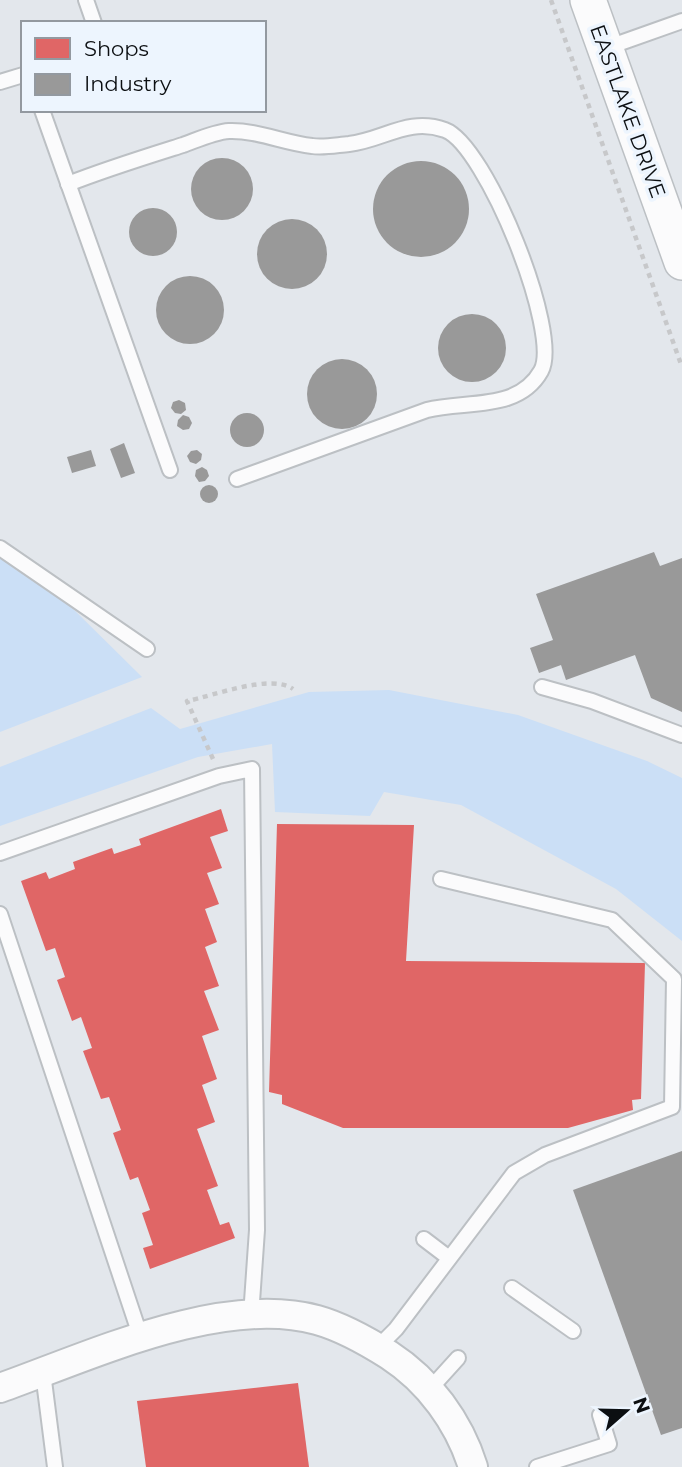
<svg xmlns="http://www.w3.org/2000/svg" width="682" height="1467" viewBox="0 0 682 1467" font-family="Montserrat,sans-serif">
<rect width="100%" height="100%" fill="#e3e7ec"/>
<!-- green -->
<g fill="#cbdff6">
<polygon points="0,557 62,598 142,677 0,732"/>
<polygon points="389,690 518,715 647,761 682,778 682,941 616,889 461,805 384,792 370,816 275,812 272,744 198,757 0,826 0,767 151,708 180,729 309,692"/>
</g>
<!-- shops -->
<g fill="#e06666">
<polygon points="221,809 228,831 210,837 222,868 207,873 219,904 205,909 217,942 205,947 219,986 204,991 219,1030 202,1036 217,1079 202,1085 215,1122 197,1129 218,1186 207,1190 220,1225 229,1222 235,1238 150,1269 143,1248 153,1245 142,1213 150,1210 138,1177 130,1180 113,1133 121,1130 109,1097 101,1099 83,1051 92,1048 81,1017 72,1021 57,980 65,977 55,948 46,951 21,881 46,872 49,879 75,869 73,862 112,848 114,854 141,845 139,839"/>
<polygon points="277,824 414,825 406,961 645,963 641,1099 632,1100 633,1110 568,1128 343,1128 282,1104 282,1095 269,1092"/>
<polygon points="298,1383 309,1467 146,1467 137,1401"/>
</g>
<!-- industry -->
<g fill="#999">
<circle cx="222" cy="189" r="31"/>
<circle cx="421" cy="209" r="48"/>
<circle cx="153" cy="232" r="24"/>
<circle cx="292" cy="254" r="35"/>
<circle cx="190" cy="310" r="34"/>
<circle cx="472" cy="348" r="34"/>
<circle cx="342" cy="394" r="35"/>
<polygon points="179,400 185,403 186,410 181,414 175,413 171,408 173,402"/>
<circle cx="247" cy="430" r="17"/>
<polygon points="183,415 189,417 192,423 189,429 183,430 177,426 178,420"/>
<polygon points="124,443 135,473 121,478 110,449"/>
<polygon points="91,450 96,466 72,473 67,457"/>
<polygon points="197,450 202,454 201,460 196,464 190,462 187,456 191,451"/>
<polygon points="202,467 207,470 209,476 205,481 199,482 195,476 196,470"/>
<circle cx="209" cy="494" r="9"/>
<polygon points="654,552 660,566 682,558 682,712 651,698 635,655 566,680 561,665 539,673 530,648 553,640 536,594"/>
<polygon points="682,1151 682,1428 661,1435 573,1190"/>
</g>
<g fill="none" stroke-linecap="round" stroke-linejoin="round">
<!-- service casing -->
<g stroke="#bcc0c4" stroke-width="18">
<g id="service">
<polyline points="86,0 94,23"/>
<polyline points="606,48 682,21"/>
<polyline points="0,82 23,75"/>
<polyline points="42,110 170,470"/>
<path d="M68,184C106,169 145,157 183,145C197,140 214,132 229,131C257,130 284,143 312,146C323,148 337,145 349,144C384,140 408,117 445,130C486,145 562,334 541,371C518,412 465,400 427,410L237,479"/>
<polyline points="0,548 147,649"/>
<polyline points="542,687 592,701 682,735"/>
<polyline points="0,853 219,776 252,769 257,1230 251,1316"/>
<polyline points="0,914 141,1338"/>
<polyline points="424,1239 449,1258"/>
<polyline points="512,1288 573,1331"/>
<polyline points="377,1348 396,1329 514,1173 545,1155 672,1107 674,979 612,920 441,879"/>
<polyline points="43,1373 55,1467"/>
<polyline points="429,1390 458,1358"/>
<polyline points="537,1467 609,1444 600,1415"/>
</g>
</g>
<!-- minor casing -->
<g stroke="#bcc0c4" stroke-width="32">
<path id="minor" d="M0,1388C90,1356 221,1294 317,1320C342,1327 367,1341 389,1355C429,1381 459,1422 473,1467"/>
</g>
<!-- tertiary casing -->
<g stroke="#bcc0c4" stroke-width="38">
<polyline id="tertiary" points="588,0 682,262"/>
</g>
<!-- path -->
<g stroke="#c7c8ca" stroke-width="4.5" stroke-dasharray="5 5" stroke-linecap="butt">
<polyline points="551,0 682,367"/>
<path d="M213,759L187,701C213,696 271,673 293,689"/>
</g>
<!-- service -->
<use href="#service" stroke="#fbfbfc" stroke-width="14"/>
<!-- minor -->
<use href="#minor" stroke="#fbfbfc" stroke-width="28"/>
<!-- tertiary -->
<use href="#tertiary" stroke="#fbfbfc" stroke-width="35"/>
</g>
<g text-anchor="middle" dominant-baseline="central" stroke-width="7" stroke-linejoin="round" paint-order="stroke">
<!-- street labels -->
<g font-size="21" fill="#0c0f12" stroke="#edf5fe">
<text transform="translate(628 111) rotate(70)">EASTLAKE DRIVE</text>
</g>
</g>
<!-- legend -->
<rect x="21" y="21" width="245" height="91" fill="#edf5fe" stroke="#9399a0" stroke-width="2"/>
<rect x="35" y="38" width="35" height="21" fill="#e06666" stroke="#9399a0" stroke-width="2"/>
<text x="84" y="56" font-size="21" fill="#0c0f12">Shops</text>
<rect x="35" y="74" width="35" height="21" fill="#999999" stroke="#9399a0" stroke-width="2"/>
<text x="84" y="91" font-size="21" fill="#0c0f12">Industry</text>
<!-- north arrow -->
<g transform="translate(626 1411) rotate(70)" stroke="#edf5fe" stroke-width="5" paint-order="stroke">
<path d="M0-5L12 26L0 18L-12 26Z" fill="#0c0f12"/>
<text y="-10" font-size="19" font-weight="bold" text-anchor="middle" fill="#0c0f12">N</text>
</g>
</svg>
